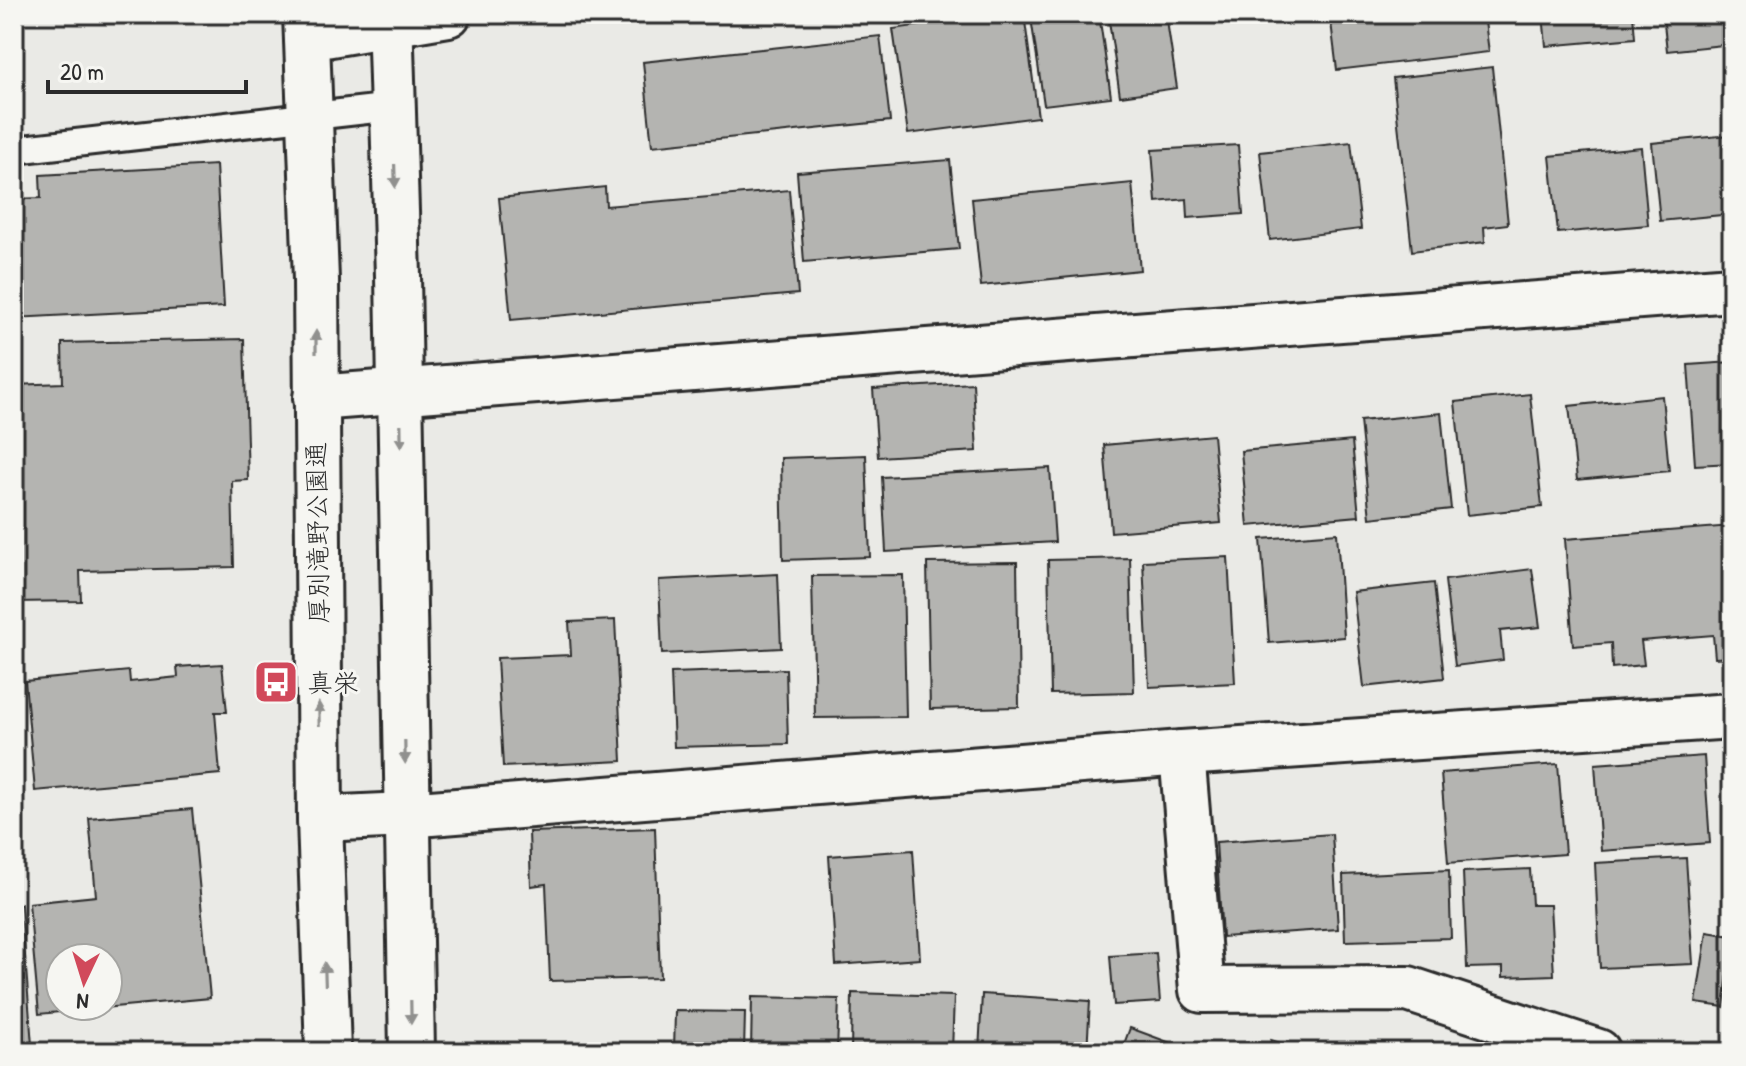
<svg xmlns="http://www.w3.org/2000/svg" width="1746" height="1066" viewBox="0 0 1746 1066" font-family="'Patrick Hand','Klee One',sans-serif">
<rect width="100%" height="100%" fill="#eaeae6"/>
<filter id="ink" filterUnits="userSpaceOnUse"><feTurbulence type="fractalNoise" baseFrequency=".0125" numOctaves="2"/><feDisplacementMap in="SourceGraphic" scale="16" xChannelSelector="R" yChannelSelector="G"/><feConvolveMatrix kernelMatrix="1 2 1 2 8 2 1 2 1" color-interpolation-filters="sRGB"/></filter>
<g filter="url(#ink)">
<!-- building -->
<g fill="#b4b4b1" stroke="#2b2b2b" stroke-width="2" fill-rule="evenodd">
<polygon points="1000,14 1024,14 1038,117 908,134 893,29"/>
<polygon points="1058,14 1099,14 1111,97 1044,105 1031,18"/>
<polygon points="1108,14 1166,14 1177,88 1120,96"/>
<polygon points="1330,14 1484,14 1489,52 1337,70"/>
<polygon points="1543,14 1633,14 1635,38 1546,46"/>
<polygon points="1663,14 1732,14 1732,44 1667,51"/>
<polygon points="880,36 890,121 652,146 643,62"/>
<polygon points="1492,67 1508,224 1484,227 1485,242 1412,251 1393,78"/>
<polygon points="1729,135 1732,214 1660,221 1652,143"/>
<polygon points="1351,142 1361,229 1270,240 1260,152"/>
<polygon points="1238,145 1243,214 1188,218 1187,199 1156,202 1152,150"/>
<polygon points="1641,147 1648,225 1558,233 1550,156"/>
<polygon points="950,160 959,249 804,262 797,172"/>
<polygon points="216,165 224,307 14,318 14,238 16,238 14,199 41,198 40,175"/>
<polygon points="1132,183 1140,270 981,286 972,199"/>
<polygon points="605,187 606,206 789,190 798,294 511,320 499,198"/>
<polygon points="244,339 248,480 232,481 234,567 80,571 81,601 14,602 14,385 63,383 62,343"/>
<polygon points="1732,362 1732,463 1695,465 1688,365"/>
<polygon points="973,383 977,451 878,457 873,389"/>
<polygon points="1530,394 1542,507 1467,515 1455,402"/>
<polygon points="1662,396 1669,471 1577,480 1569,406"/>
<polygon points="1441,413 1451,509 1370,518 1360,421"/>
<polygon points="1213,435 1221,523 1111,532 1104,445"/>
<polygon points="1352,441 1359,516 1248,526 1241,451"/>
<polygon points="866,455 870,557 783,560 781,458"/>
<polygon points="1050,468 1055,542 886,552 882,477"/>
<polygon points="1732,526 1732,657 1715,658 1713,635 1641,641 1644,665 1612,668 1611,643 1573,646 1565,539"/>
<polygon points="1337,533 1344,637 1269,643 1261,539"/>
<polygon points="1228,557 1235,683 1149,687 1143,561"/>
<polygon points="1130,558 1134,692 1051,694 1048,560"/>
<polygon points="1017,562 1019,707 930,709 927,563"/>
<polygon points="1532,569 1540,627 1500,631 1503,660 1455,666 1445,580"/>
<polygon points="778,574 781,648 662,654 659,580"/>
<polygon points="903,575 906,717 815,718 812,576"/>
<polygon points="1434,583 1444,678 1364,687 1353,592"/>
<polygon points="615,620 622,761 503,767 497,658 571,655 569,622"/>
<polygon points="222,664 227,712 215,712 220,774 35,791 25,681 129,671 130,682 178,677 177,667"/>
<polygon points="786,669 788,744 674,747 671,673"/>
<polygon points="1704,756 1710,843 1601,851 1595,764"/>
<polygon points="1558,764 1565,854 1448,863 1441,773"/>
<path d="M192,809L210,998L39,1014L29,903L96,896L89,818ZM60,958H108V1006H60Z"/>
<polygon points="655,828 660,978 550,981 546,884 531,886 529,832"/>
<polygon points="1332,834 1338,929 1222,937 1216,842"/>
<polygon points="913,850 920,959 836,965 829,856"/>
<polygon points="1686,858 1693,964 1600,968 1595,863"/>
<polygon points="1530,869 1532,905 1550,905 1554,975 1503,977 1503,967 1467,968 1463,872"/>
<polygon points="1449,870 1451,938 1345,941 1343,875"/>
<polygon points="21,904 32,1045 14,1046 14,905"/>
<polygon points="1707,932 1732,936 1724,1007 1696,1003"/>
<polygon points="1156,953 1160,1002 1114,1005 1110,956"/>
<polygon points="852,993 954,996 952,1052 851,1052"/>
<polygon points="982,994 1090,1001 1087,1052 979,1052"/>
<polygon points="752,997 839,999 837,1052 751,1052"/>
<polygon points="675,1011 745,1012 744,1052 674,1052"/>
<polygon points="1130,1028 1195,1052 1121,1052"/>
<polygon points="1271,1040 1308,1052 1267,1052"/>
</g>
<g fill="none" stroke-linecap="round" stroke-linejoin="round">
<!-- lane casing -->
<g stroke="#2b2b2b" stroke-width="32">
<polyline id="lane" points="14,150 393,107"/>
</g>
<!-- street casing -->
<g stroke="#2b2b2b" stroke-width="50">
<g id="street">
<polyline points="307,38 448,14"/>
<polyline points="316,398 1732,289"/>
<polyline points="1182,753 1202,990 1408,989 1598,1052"/>
<polyline points="320,819 406,815 1182,753 1732,716"/>
</g>
</g>
<!-- secondary casing -->
<g stroke="#2b2b2b" stroke-width="50">
<g id="secondary">
<polyline points="306,14 316,280 320,819 328,1052"/>
<polyline points="390,14 398,276 412,1052"/>
</g>
</g>
<!-- lane -->
<use href="#lane" stroke="#f6f6f2" stroke-width="26"/>
<!-- street -->
<use href="#street" stroke="#f6f6f2" stroke-width="44"/>
<!-- secondary -->
<use href="#secondary" stroke="#f6f6f2" stroke-width="44"/>
</g>
<!-- one-way arrows -->
<defs><path id="oneway-solid" d="M-6-.8H1V-3.2L6.5 0L1 3.2V.8H-6Z" transform="scale(2)"/></defs>
<g fill="#90908e">
<use href="#oneway-solid" transform="translate(395 176) rotate(88)"/>
<use href="#oneway-solid" transform="translate(316 342) rotate(-90)"/>
<use href="#oneway-solid" transform="translate(401 436) rotate(89)"/>
<use href="#oneway-solid" transform="translate(319 714) rotate(-91)"/>
<use href="#oneway-solid" transform="translate(405 752) rotate(89)"/>
<use href="#oneway-solid" transform="translate(325 974) rotate(-92)"/>
<use href="#oneway-solid" transform="translate(411 1012) rotate(89)"/>
</g>
</g>
<!-- icons -->
<defs>
<g id="bus-square" transform="scale(2.3)"><rect x="-9" y="-9" width="18" height="18" rx="4" fill="#d1495b" stroke="#f6f6f2"/><path d="M-5-6H5V4H4V6H2V4H-2V6H-4V4H-5ZM-3.5-4V0h7V-4ZM-3.5 1.2v1.5H-2V1.2ZM2 1.2v1.5H3.5V1.2Z" fill="#fff"/></g>
</defs>
<g fill-rule="evenodd">
<use href="#bus-square" x="276" y="682"/>
</g>
<g text-anchor="middle" dominant-baseline="central" stroke-width="6" stroke-linejoin="round" paint-order="stroke">
<!-- street labels -->
<g font-size="26" fill="#2b2b2b" stroke="#f6f6f2">
<text transform="translate(317 533) rotate(-91)">厚別滝野公園通</text>
</g>
<!-- poi labels -->
<g font-size="26" fill="#2b2b2b" stroke="#f6f6f2" text-anchor="start">
<text x="307" y="682">真栄</text>
</g>
</g>
<!-- margin -->
<rect width="1746" height="1066" fill="none" stroke="#f6f6f2" stroke-width="48"/>
<rect x="24" y="24" width="1698" height="1018" fill="none" stroke="#2b2b2b" stroke-width="3" filter="url(#ink)"/>
<!-- north arrow -->
<g transform="translate(84 982) rotate(184)"><circle r="38" fill="#f6f6f2" stroke="#a5a5a2" stroke-width="2"/>
<path d="M0-6L14 30L0 20L-14 30Z" fill="#d1495b"/>
<text y="-12" font-size="22" font-weight="bold" text-anchor="middle" fill="#2b2b2b">N</text>
</g>
<!-- scale -->
<path d="M48 80v12h198v-12" fill="none" stroke="#2b2b2b" stroke-width="4"/>
<text x="60" y="80" font-size="24" fill="#2b2b2b" stroke="#f6f6f2" stroke-width="6" paint-order="stroke">20 m</text>
</svg>
